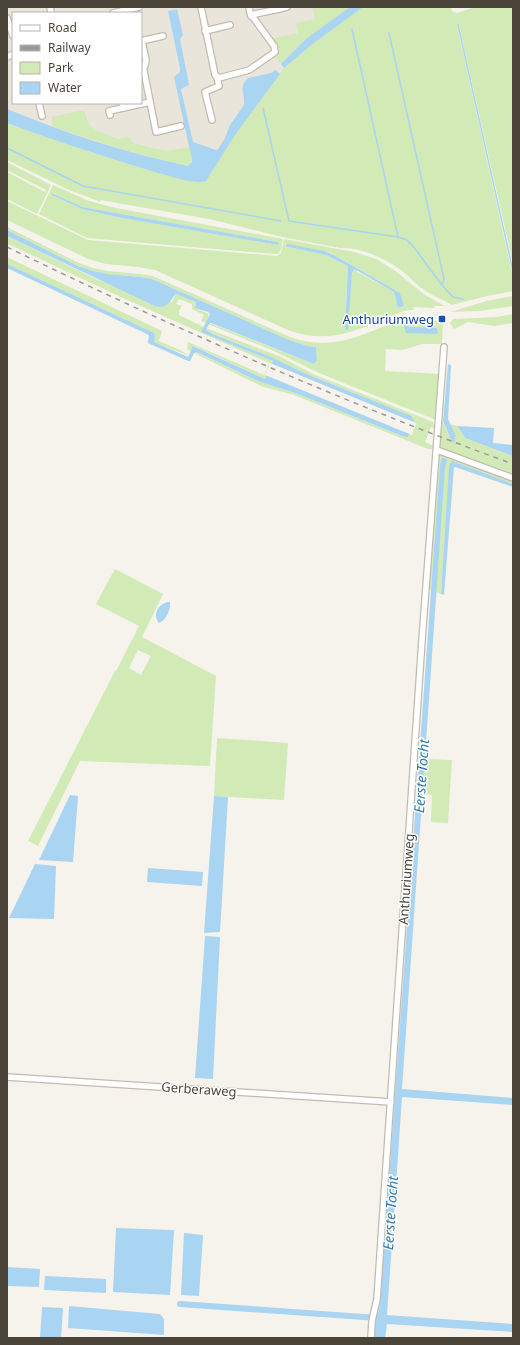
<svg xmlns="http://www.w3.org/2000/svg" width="520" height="1345" viewBox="0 0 520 1345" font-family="'Noto Sans',sans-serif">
<rect width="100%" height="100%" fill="#f6f3ec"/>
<!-- residential -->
<path fill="#eae5da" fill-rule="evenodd" d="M7,7H397L208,191L7,130ZM13,13H141V103H13Z"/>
<!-- green -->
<g fill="#d2eab5" fill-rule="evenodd">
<polygon points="312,7 350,7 306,39 281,64 274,56 279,51 279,49 273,38 298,33 296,23 315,19"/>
<path d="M363,7H451L452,11L457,13L475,7H513V264L459,25H457L513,277V291L487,296L452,305C444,300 435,297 427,292C417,286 410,277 401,270C384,258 361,247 340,248L282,237L209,219L100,200L101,202L69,190L7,160V123L93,153L166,175L209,176L235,135L283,69L310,46Z"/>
<path d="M84,110L89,125L98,131L119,139L130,137L133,143L166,151L189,147L192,162L188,166C142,156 97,142 52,126V117Z"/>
<polygon points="7,162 51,185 37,214 7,199 7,172 45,192 46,190 7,170"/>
<path d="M53,185L89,201L116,208L283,239L281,250L278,254H275L87,238L39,214ZM53,193L81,207L278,242L279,244V245L122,218L82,209L52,195Z"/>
<path d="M7,201L88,240L277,256L281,253L284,239L354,252L376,259L394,270L425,295L445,306H435L434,308L414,307L413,310C403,310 394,315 384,319C350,334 325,343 288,330L155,270L138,267L106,264L88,259L7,220ZM285,244L331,253L400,293L403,307L398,308L394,292L354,270L352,273L347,331L345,329L348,266L324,254L286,246Z"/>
<path d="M7,227L79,263L93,268L108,271L140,274L153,276L290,337C324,349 348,341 380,328C390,324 399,319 409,316H413V320L443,321L442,344H422L402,350L386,349L385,371L440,374L436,420L319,373L274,351L208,324H212L314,364L317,360L316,347L308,346L289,340L152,279L140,277L108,274L93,271L78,266L7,230Z"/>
<polygon points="7,236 98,280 172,302 176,294 196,302 195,308 209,314 206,323 201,321 204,315 192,309 192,304 179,299 176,304 182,306 183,304 179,311 179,315 204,327 202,332 273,361 265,379 194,346 191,351 187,349 188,342 264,375 269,363 123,298 8,244 7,243"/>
<polygon points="7,257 162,331 159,341 182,351 189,356 154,342 155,335 154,333 7,264"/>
<polygon points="513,296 513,306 479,311 450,312 487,301"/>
<polygon points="513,314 513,323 494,326 468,322 454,329 450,323 453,319 497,317"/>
<polygon points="206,328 279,356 313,374 433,422 435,424 436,429 431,427 425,442 434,446 432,449 428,449 294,395 261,386 196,354 194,353 195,352 258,381 298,394 404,437 359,395 304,373 269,356 209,332 206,330"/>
<polygon points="441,418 453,444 456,436 450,424 457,426 465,438 513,456 513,484 454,462 450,462 441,594 436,592 445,464 447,459 442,457 440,465 431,590 429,590"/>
<path d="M115,569L163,594L142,637L216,676L210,766L80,761L38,846L28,841L115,671H116L139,626L96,604ZM138,650L151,656L141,675L129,668Z"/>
<polygon points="217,738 288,743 284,800 214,796"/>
<polygon points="425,759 452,760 448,823 431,822 432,795 423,793"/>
</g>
<!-- water -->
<g fill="#a9d4f2">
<polygon points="350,7 363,7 310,46 284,68 281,64 306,39"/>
<path d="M177,9L183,35L180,39L189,85L181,89L193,142L216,150L218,149L225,138L230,125L244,105C245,93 238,88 248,78L271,73L276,70L280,74L235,135L206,181C193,185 168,175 155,172C105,157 56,141 7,123V109C65,133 126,153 188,166L192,162V160L174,77L180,72V68L168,11Z"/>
<polygon points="52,193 82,207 278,242 279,244 278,245 122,218 82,209 52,195"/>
<path d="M7,230L78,266L93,271L108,274L140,277L152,279L289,340L308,346L316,347L317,360L314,364L211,323L209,324L206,330L213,334L269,356L304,373L411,416L414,420L410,434L407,437L402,436L298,394L258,381L196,352L194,353L190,361H188L148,343L149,335L7,268V264L154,333L155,335L154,342L188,357L193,346L265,379L273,361L201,332L210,314L208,312L195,308L196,302L176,294C169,301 169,309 155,306L7,236Z"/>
<polygon points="287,244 324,251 334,255 400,293 404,306 398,308 394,292 358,271 354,270 352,273 348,330 345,330 348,266 326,255 285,246"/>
<polygon points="407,322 409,327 437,328 438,334 406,333 403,324"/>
<polygon points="448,364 451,365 451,366 448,419 456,436 453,444 443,421"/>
<polygon points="457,426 494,428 493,443 513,445 513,456 465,438"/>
<polygon points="442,457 447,459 445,468 402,1089 513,1098 513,1105 402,1097 387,1315 513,1324 513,1332 387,1324 385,1338 374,1338 375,1326 380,1305 440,465"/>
<polygon points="452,461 513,484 513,487 455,467 454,467 444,595 441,594 449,467 450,463"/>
<path d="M168,602H170C171,609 166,620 159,623C152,615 158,604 168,602Z"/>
<polygon points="70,795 78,796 73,862 39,860"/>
<polygon points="214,796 228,797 220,932 204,933"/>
<polygon points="35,864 56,866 54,919 9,918"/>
<polygon points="148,868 203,872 202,886 147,882"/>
<polygon points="205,936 220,937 213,1079 195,1078"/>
<polygon points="116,1228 174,1230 170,1295 113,1292"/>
<polygon points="184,1233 203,1235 199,1296 181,1295"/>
<polygon points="7,1267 40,1269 39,1287 7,1286"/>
<polygon points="45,1276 106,1279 106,1293 44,1290"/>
<polygon points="69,1306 160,1314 164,1319 164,1335 68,1328"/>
<polygon points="42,1307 63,1308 61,1338 40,1338"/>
</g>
<!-- pier -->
<polygon fill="#f6f3ec" points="270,363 416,423 412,435 265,375"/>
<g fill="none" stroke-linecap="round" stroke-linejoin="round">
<!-- stream -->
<g stroke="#a9d4f2" stroke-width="1.5">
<polyline points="458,25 513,271"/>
<polyline points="352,29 398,237"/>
<polyline points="389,33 444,279 443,283 441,284"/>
<polyline points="263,108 289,221 398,237 407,240 416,250 441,284 453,297 463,299"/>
<polyline points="7,148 83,186 281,221"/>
</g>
<!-- canal -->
<polyline stroke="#a9d4f2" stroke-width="6" points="180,1304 378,1318"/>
<!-- minor casing -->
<g stroke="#c2bbae" stroke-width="8">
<g id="minor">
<polyline points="50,7 51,13"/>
<polyline points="201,7 215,75 219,78 249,70 275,52 274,46 250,13 249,7"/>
<polyline points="279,9 287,7"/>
<polyline points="113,13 139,7"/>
<polyline points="251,16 255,14 279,9 279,7"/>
<polyline points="7,18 13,36"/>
<polyline points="205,31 230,25"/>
<polyline points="141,41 163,36"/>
<polyline points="7,57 13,54"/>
<polyline points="142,65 145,66 146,60 142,41"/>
<polyline points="141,66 143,66 156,132 181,126"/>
<polyline points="39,103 42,116"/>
<polyline points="123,108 150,102"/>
<polyline points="110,115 109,111 123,108 122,103"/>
<polyline points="212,120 205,92 219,86 217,77"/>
<polyline points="437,450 513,478"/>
<polyline points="7,1077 391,1102"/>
<polyline points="371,1338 372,1321 377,1299 422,640 444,347"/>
</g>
</g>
<!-- minor -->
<use href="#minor" stroke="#fff" stroke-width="5.5"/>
<!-- rail -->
<path stroke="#9a9a9a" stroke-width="1.5" stroke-dasharray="5 5" stroke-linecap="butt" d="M7,247C172,327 340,401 513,464"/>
</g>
<!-- markers -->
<rect fill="#1a4fb4" stroke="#fff" stroke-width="1.5" x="438" y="315" width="8" height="8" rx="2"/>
<g text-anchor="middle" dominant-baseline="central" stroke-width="3" stroke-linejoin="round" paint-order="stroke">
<!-- transit labels -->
<g font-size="13" fill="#164399" stroke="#fff" text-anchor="end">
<text x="434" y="319">Anthuriumweg</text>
</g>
<!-- street labels -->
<g font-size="13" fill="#4b4439" stroke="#fff">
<text transform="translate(406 879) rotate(-86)">Anthuriumweg</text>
<text transform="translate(199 1089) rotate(4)">Gerberaweg</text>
</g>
<!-- water labels -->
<g font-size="14" font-style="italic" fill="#2e7ab2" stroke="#fff">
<text transform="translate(421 776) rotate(-86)">Eerste Tocht</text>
<text transform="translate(390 1213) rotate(-86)">Eerste Tocht</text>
</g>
</g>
<!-- border -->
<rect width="520" height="1345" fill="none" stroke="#4b4439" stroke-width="16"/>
<!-- legend -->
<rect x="12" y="12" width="130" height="92" fill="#ffffff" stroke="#b7b4b0"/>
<rect x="20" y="25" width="20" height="6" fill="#ffffff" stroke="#b7b4b0"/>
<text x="48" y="32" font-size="12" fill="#4b4439">Road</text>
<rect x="20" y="45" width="20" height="6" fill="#9a9a9a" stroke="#b7b4b0"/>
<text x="48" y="52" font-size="12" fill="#4b4439">Railway</text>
<rect x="20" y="62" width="20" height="12" fill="#d2eab5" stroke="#b7b4b0"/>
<text x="48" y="72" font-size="12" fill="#4b4439">Park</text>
<rect x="20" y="82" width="20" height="12" fill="#a9d4f2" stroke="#b7b4b0"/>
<text x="48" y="92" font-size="12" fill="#4b4439">Water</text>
</svg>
